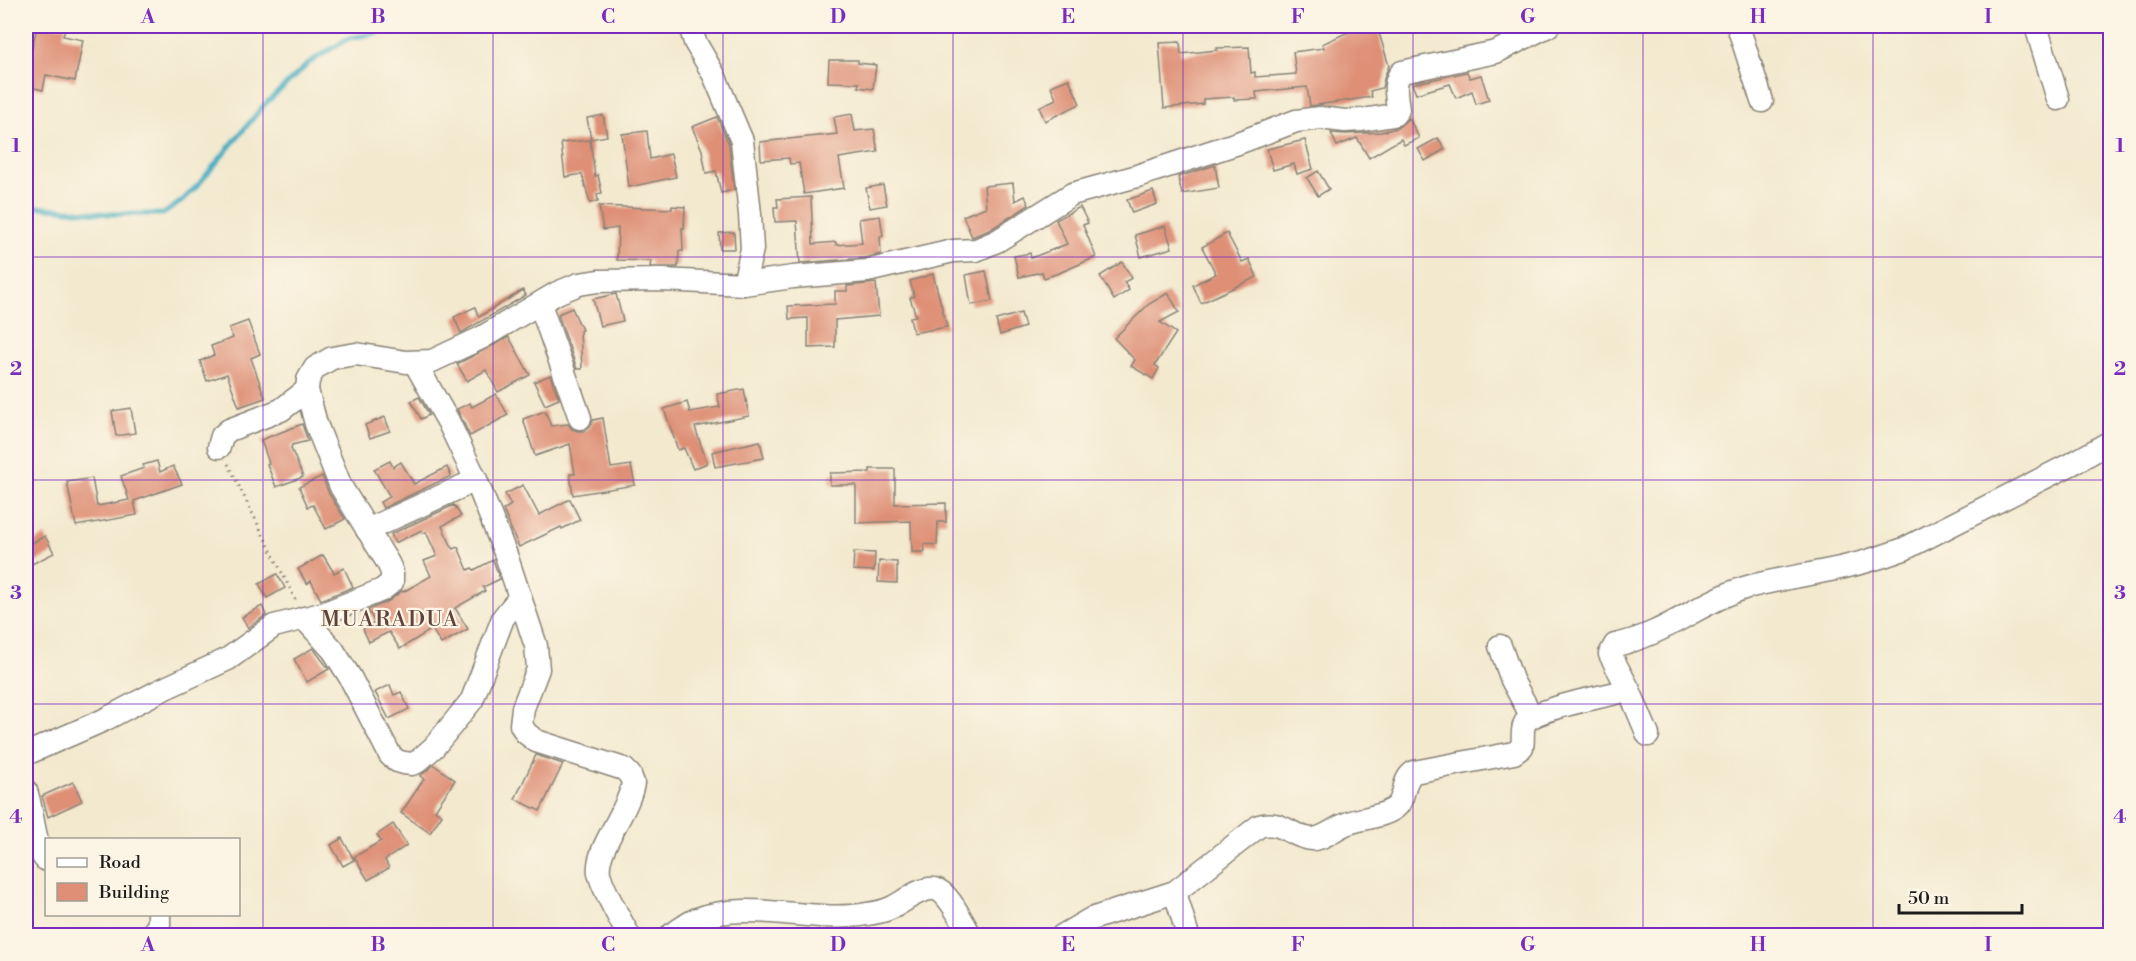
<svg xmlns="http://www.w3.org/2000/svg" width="2136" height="961" viewBox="0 0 2136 961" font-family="'Libre Bodoni',serif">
<rect width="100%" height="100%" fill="#fcf5e5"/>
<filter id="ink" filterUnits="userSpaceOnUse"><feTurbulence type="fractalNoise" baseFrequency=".0167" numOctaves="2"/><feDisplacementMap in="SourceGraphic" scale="12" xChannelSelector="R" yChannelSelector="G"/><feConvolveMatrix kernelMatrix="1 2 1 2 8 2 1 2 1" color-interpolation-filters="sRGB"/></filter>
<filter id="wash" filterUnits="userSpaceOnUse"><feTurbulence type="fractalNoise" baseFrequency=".008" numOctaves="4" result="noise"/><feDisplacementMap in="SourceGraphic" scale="24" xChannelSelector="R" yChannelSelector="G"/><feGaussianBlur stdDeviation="1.35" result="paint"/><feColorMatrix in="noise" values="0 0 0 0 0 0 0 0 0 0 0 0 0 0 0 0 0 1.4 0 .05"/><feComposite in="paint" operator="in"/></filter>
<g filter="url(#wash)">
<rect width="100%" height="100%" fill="#f3e9cf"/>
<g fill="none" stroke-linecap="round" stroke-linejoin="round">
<!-- stream -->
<polyline stroke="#43adc2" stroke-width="5" points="26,206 109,214 163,214 182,201 198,185 264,105 310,62 349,38 373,34 395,26"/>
</g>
<g id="blocks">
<!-- building -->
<g fill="#de8f76">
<polygon points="37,26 66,26 63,36 83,40 75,81 46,75 43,90 26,86 26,48 32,49"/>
<polygon points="1361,26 1377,26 1389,66 1385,75 1382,88 1370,91 1372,97 1310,106 1307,87 1256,92 1257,99 1234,100 1234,97 1203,99 1203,104 1164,108 1159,43 1180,42 1181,54 1217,50 1217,48 1249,47 1251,73 1255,72 1255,77 1296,74 1293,52 1324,48 1322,44"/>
<polygon points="829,60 858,60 858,63 876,65 873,89 858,87 859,83 828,82"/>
<polygon points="1467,72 1470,78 1481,75 1489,100 1476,104 1472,91 1456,98 1450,84 1416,94 1412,84"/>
<polygon points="1069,79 1080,104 1045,121 1039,107 1056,99 1051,86"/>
<polygon points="852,114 855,131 874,129 878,152 839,158 844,188 804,194 799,163 790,164 789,158 761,160 760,142 837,134 834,117"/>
<polygon points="603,115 607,136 591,139 587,118"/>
<polygon points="717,117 729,145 734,190 721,193 716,171 706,173 702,150 692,127"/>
<polygon points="1409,118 1419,138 1404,145 1401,139 1369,158 1357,138 1337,146 1331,133 1346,134 1381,132 1397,128"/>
<polygon points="647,131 650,159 671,154 676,177 629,187 622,134"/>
<polygon points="1438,138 1445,149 1425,161 1418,149"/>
<polygon points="590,140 595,176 598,175 602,193 597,194 598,201 590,203 582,174 565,177 561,143"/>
<polygon points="1305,140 1313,169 1297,174 1294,164 1273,170 1267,149"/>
<polygon points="1215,165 1219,188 1182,194 1178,177"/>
<polygon points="1318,171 1329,189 1318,196 1307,178"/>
<polygon points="1013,183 1015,201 1025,196 1029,205 991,229 972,237 963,216 986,207 984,186"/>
<polygon points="883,185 887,205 870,208 866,188"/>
<polygon points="1153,191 1157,204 1132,213 1127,200"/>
<polygon points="811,197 813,244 836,242 836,245 862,243 859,219 880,216 883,236 880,237 881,254 865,258 800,263 797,221 775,222 774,207 778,207 777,199"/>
<polygon points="599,206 672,209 672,206 685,207 684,229 682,228 683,251 679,251 678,267 650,267 651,261 617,260 618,228 603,230"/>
<polygon points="1080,207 1088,223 1083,225 1096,257 1059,273 1044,278 1042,272 1019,277 1014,256 1030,253 1031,258 1067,244 1056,220"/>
<polygon points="1165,226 1172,248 1141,257 1135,235"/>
<polygon points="734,232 735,249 720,249 719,233"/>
<polygon points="1227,233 1242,262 1249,259 1257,277 1201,303 1193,285 1216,274 1202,247"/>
<polygon points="1122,262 1132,278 1124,282 1129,290 1114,300 1100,276"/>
<polygon points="986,271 992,301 971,305 966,275"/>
<polygon points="933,274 947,327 913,333 910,317 916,316 910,298 914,296 910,281"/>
<polygon points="876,283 879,316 835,320 835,347 808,348 808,318 789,319 788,306 835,304 835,291 847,291 847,286"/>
<polygon points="523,290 526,295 461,333 454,317 475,307 479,317"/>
<polygon points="1168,293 1179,312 1160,322 1176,333 1155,365 1159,368 1153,379 1131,366 1135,360 1114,338 1149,304"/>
<polygon points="616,294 623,321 600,326 593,299"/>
<polygon points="572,308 582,330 580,331 582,369 577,369 558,314"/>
<polygon points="1021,313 1025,327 1000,335 996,320"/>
<polygon points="248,321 260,354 251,358 265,398 239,407 227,374 207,381 200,361 214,355 211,346 233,338 229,328"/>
<polygon points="509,337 530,375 498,392 486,370 467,381 457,364"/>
<polygon points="550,375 559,399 545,405 534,382"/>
<polygon points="744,389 749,416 695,427 707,463 693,469 684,448 678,450 664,409 687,402 690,412 720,407 717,394"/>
<polygon points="496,394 508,415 470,436 457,409 470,403 472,407"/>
<polygon points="419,397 429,415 421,419 411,401"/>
<polygon points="131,408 135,433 116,436 112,411"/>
<polygon points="545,411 551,426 568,424 572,429 578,431 584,431 590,427 593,420 603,418 611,468 631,465 635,485 573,495 570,474 575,474 570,444 535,456 523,419"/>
<polygon points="385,417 390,431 370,438 365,425"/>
<polygon points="302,424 308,441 292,445 291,448 303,477 276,487 267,464 269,463 261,440"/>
<polygon points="760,441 764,458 715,467 712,452"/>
<polygon points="157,461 160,472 173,466 182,484 134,501 137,515 76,526 67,482 92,478 97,506 129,500 121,476 144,468 143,465"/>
<polygon points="390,461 393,467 401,462 414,484 447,467 451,476 383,508 380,502 390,497 374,469"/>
<polygon points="870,469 895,469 895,504 946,503 946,522 938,522 937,545 924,544 925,552 912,552 911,521 856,523 856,485 830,485 830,473 870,472"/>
<polygon points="322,476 329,494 345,519 326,529 313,505 308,507 299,487"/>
<polygon points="523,485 539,515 570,499 580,520 562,529 561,527 519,547 503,510 511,505 505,494"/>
<polygon points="454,505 461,516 442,526 453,549 458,547 468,570 472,568 474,570 493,560 500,579 483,587 485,591 455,608 468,629 441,644 432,629 400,649 389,632 369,642 363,629 375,623 368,610 387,602 402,591 403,592 431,576 424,561 437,556 426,532 423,533 422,530 395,543 391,534"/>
<polygon points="45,536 54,553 30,565 26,557 26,546"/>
<polygon points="854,552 875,553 874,571 853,570"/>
<polygon points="323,555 334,573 344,568 353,587 321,600 311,581 307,584 298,569"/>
<polygon points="879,561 897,562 897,583 878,582"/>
<polygon points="277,574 285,588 267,598 259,584"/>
<polygon points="262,606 266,615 248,628 242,617"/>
<polygon points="313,648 329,669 307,682 294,659"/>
<polygon points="390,685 394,695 401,692 409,709 389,719 375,692"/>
<polygon points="536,755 563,764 540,811 515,799"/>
<polygon points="434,765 455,780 435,810 442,815 430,833 401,813 424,779 420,776"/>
<polygon points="73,782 82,801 48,817 42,796"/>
<polygon points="393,824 407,845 385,860 389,868 368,880 354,857 381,841 377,835"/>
<polygon points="342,838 354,860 343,866 331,845"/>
</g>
</g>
</g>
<g filter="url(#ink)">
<use href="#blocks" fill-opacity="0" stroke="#888276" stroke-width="1.5"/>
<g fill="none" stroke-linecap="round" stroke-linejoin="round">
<!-- minor casing -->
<g stroke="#888276" stroke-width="25">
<g id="minor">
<polyline points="690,26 695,42 714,75 742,141 750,214 752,249 744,284"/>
<polyline points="1738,26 1762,101"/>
<polyline points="2036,26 2058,99"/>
<polyline points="540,304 580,418"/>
<path d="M415,363L448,421L476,480L506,555L536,646L538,669L523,708L521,725L526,733L536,741L624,769L630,775L633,783C629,811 595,849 599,873C603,890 620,919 629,936"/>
<polyline points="219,447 222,436 229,430 281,410 307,390"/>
<polyline points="367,530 476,480"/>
<polyline points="304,618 333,650 350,677 390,755 397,761 404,763 412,764 417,762 434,747 472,700 503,618 520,597"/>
<polyline points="1500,646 1512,680 1532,717"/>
<polyline points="1629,690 1648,735"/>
<path d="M26,754L104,720L159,691L228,659L274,626L325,613L382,590L392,582V572L388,563L341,487L316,424L307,390L308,380L315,368L332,358L356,354L406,362L432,361L481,338L557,293L579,284L598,281L662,280L744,284L793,277L867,271L953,251L976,250L997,241L1072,194L1134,177L1238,143L1296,121L1320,118L1345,121L1362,120L1394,115L1398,110C1397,97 1392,82 1402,72L1496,52L1548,26"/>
<path d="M26,791C33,809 34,849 46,860"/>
<polyline points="1175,892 1188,936"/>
<polyline points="150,936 159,925 159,914"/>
<path d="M670,936C679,930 688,923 697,919C752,899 811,924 867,914C876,913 885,911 893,907C905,901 921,887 935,889C949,892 963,924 971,936"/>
<path d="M1062,936L1091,919L1175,892L1259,826C1282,819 1292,838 1312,839C1324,839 1335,828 1346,824C1360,818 1388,817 1398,805C1406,795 1402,780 1414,772L1514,753L1522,747C1524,740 1521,730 1525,723C1532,709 1611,695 1629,690L1610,654L1615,645C1665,635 1698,603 1744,588C1769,581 1795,577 1820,572C1849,567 1877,559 1904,549L2077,461L2110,442"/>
</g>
</g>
<!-- path -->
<polyline stroke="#888276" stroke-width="3" stroke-dasharray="1.5 4.5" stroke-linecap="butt" points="228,464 296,601"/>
<!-- minor -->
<use href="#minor" stroke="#fff" stroke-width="22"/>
</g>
</g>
<!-- grid -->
<path fill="none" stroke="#7b2cbf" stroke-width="1.5" stroke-opacity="0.55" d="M263,26V936M493,26V936M723,26V936M953,26V936M1183,26V936M1413,26V936M1643,26V936M1873,26V936M26,257H2110M26,480H2110M26,704H2110"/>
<g text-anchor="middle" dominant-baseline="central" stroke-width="4.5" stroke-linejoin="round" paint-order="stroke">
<!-- quarter labels -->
<g font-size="22" letter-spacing="1.5" fill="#60443c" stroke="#fcf5e5">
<text x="390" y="619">MUARADUA</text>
</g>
</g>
<!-- margin -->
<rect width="2136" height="961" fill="none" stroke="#fcf5e5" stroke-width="66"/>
<!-- legend -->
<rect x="45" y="838" width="195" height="78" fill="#fcf5e5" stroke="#a29e95" stroke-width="1.5"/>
<rect x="57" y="858" width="30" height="9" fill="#ffffff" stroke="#a29e95" stroke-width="1.5"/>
<text x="99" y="868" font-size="18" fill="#1c1c1c">Road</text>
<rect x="57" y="883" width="30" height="18" fill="#de8f76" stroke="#a29e95" stroke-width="1.5"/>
<text x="99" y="898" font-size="18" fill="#1c1c1c">Building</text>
<!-- scale -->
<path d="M1899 904v9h123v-9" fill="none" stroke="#1c1c1c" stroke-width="3"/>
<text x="1908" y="904" font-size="18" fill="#1c1c1c" stroke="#fcf5e5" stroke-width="4.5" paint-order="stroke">50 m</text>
<rect x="33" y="33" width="2070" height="895" fill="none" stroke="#7b2cbf" stroke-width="2"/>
<g font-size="20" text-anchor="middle" font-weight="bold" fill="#7b2cbf">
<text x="148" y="23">A</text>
<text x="378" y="23">B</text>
<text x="608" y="23">C</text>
<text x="838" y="23">D</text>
<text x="1068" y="23">E</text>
<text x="1298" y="23">F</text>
<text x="1528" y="23">G</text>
<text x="1758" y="23">H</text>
<text x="1988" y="23">I</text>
<text x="16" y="152">1</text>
<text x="2120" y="152">1</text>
<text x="16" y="375">2</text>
<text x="2120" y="375">2</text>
<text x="16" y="599">3</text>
<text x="2120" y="599">3</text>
<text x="16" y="823">4</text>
<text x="2120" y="823">4</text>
<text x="148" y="951">A</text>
<text x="378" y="951">B</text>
<text x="608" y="951">C</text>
<text x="838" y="951">D</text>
<text x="1068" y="951">E</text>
<text x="1298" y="951">F</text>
<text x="1528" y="951">G</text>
<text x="1758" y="951">H</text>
<text x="1988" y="951">I</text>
</g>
</svg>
